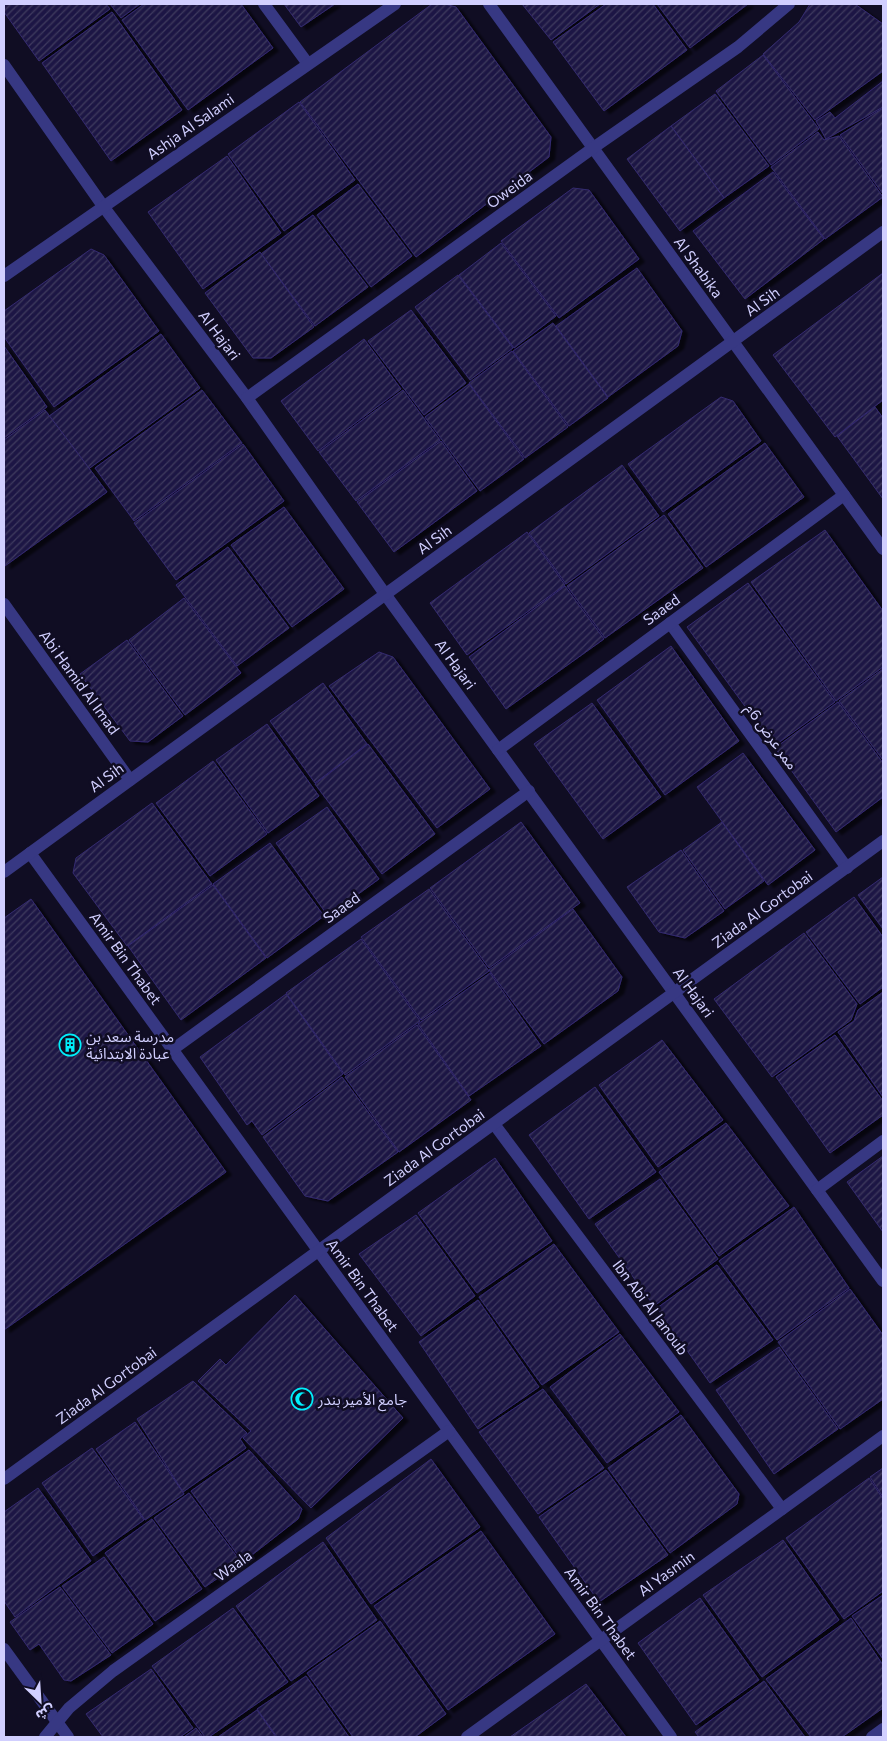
<svg xmlns="http://www.w3.org/2000/svg" width="887" height="1741" viewBox="0 0 887 1741" font-family="Commissioner,'Noto Sans Arabic',sans-serif">
<defs>
<pattern id="building-hatch" width="6" height="6" patternUnits="userSpaceOnUse" patternTransform="scale(1.25)"><rect width="6" height="6" fill="#1f1944"/><path d="M-1 1l2-2M0 6l6-6M5 7l2-2" fill="none" stroke="#3e3960"/></pattern>
<filter id="shadow"><feDropShadow dx="5.5" dy="3" stdDeviation="1" flood-color="#0009"/></filter>
</defs>
<rect width="100%" height="100%" fill="#100d23"/>
<!-- building -->
<g fill="url(#building-hatch)" stroke="#342a70" filter="url(#shadow)">
<polygon points="4,4 106,4 110,9 39,61 4,12"/>
<polygon points="110,4 140,4 121,18"/>
<polygon points="144,4 241,4 273,48 188,110 122,20"/>
<polygon points="284,4 335,4 301,27"/>
<polygon points="432,4 445,4 456,7 551,137 549,157 416,257 300,102"/>
<polygon points="522,4 600,4 551,40"/>
<polygon points="606,4 653,4 687,50 604,111 553,42"/>
<polygon points="657,4 748,4 690,48"/>
<polygon points="810,4 855,4 883,24 883,71 815,120 763,54 799,22"/>
<polygon points="112,12 182,110 111,161 42,63"/>
<polygon points="763,55 819,129 771,165 716,91"/>
<polygon points="883,81 883,107 826,139 816,121 830,112 835,118"/>
<polygon points="715,94 769,166 724,198 671,126"/>
<polygon points="299,102 355,180 284,231 228,154"/>
<polygon points="883,108 883,194 840,135"/>
<polygon points="671,126 724,198 680,231 627,159"/>
<polygon points="818,132 824,140 839,136 883,197 825,239 771,167"/>
<polygon points="227,156 281,233 203,289 148,212"/>
<polygon points="773,172 824,239 745,299 693,231"/>
<polygon points="358,184 412,256 371,287 317,215"/>
<polygon points="573,188 589,190 639,259 559,318 501,241"/>
<polygon points="313,215 368,287 315,326 261,254"/>
<polygon points="501,243 556,316 514,348 459,275"/>
<polygon points="91,249 104,255 159,331 54,407 4,337 4,311"/>
<polygon points="260,252 314,327 271,358 253,358 205,293"/>
<polygon points="637,268 682,331 678,346 608,397 556,326"/>
<polygon points="883,273 883,400 835,437 773,355"/>
<polygon points="458,275 513,348 470,380 415,307"/>
<polygon points="411,310 466,383 424,415 368,341"/>
<polygon points="553,323 608,398 569,426 513,351"/>
<polygon points="161,334 200,388 76,478 37,425"/>
<polygon points="364,339 401,389 318,451 281,401"/>
<polygon points="4,346 47,407 4,438"/>
<polygon points="512,351 568,427 525,458 469,383"/>
<polygon points="469,384 524,459 480,491 425,417"/>
<polygon points="202,390 242,443 134,521 95,468"/>
<polygon points="403,390 440,440 356,501 319,452"/>
<polygon points="721,397 733,401 761,441 663,512 628,464"/>
<polygon points="875,407 883,418 883,499 837,436"/>
<polygon points="45,410 107,492 5,566 4,440"/>
<polygon points="441,441 477,491 394,552 357,502"/>
<polygon points="765,443 804,497 706,567 668,514"/>
<polygon points="243,444 284,501 176,580 134,523"/>
<polygon points="622,465 659,516 566,584 529,533"/>
<polygon points="284,507 344,589 292,627 231,545"/>
<polygon points="664,515 703,568 605,638 567,586"/>
<polygon points="825,530 883,611 883,667 836,701 751,582"/>
<polygon points="527,532 565,585 467,655 430,603"/>
<polygon points="228,547 289,628 237,666 176,585"/>
<polygon points="748,583 835,702 774,746 687,627"/>
<polygon points="565,586 604,639 506,709 469,657"/>
<polygon points="184,598 241,673 185,715 129,640"/>
<polygon points="127,640 183,716 148,742 130,741 80,674"/>
<polygon points="671,646 739,741 665,795 597,700"/>
<polygon points="379,652 393,657 490,789 437,828 329,686"/>
<polygon points="883,669 883,760 839,701"/>
<polygon points="323,683 367,744 315,783 270,721"/>
<polygon points="838,702 883,763 883,797 836,832 775,748"/>
<polygon points="592,703 661,797 603,839 534,744"/>
<polygon points="267,724 319,796 268,833 216,760"/>
<polygon points="368,744 435,834 382,874 315,784"/>
<polygon points="743,753 815,850 768,885 697,787"/>
<polygon points="213,761 267,834 210,876 156,803"/>
<polygon points="152,803 212,884 127,946 73,873 76,858"/>
<polygon points="327,807 379,879 328,916 276,843"/>
<polygon points="521,822 580,903 489,968 430,888"/>
<polygon points="722,822 764,881 725,909 683,850"/>
<polygon points="270,843 324,916 267,958 213,884"/>
<polygon points="681,850 724,911 685,938 659,932 627,887"/>
<polygon points="883,877 883,929 858,895"/>
<polygon points="213,885 266,958 181,1020 128,946"/>
<polygon points="429,889 489,971 421,1020 361,937"/>
<polygon points="854,897 883,937 883,987 860,1004 806,932"/>
<polygon points="31,899 226,1172 4,1330 4,918"/>
<polygon points="573,909 622,977 618,991 544,1044 489,970"/>
<polygon points="804,933 857,1004 851,1020 772,1077 714,999"/>
<polygon points="361,939 420,1021 345,1075 286,993"/>
<polygon points="490,973 541,1046 469,1096 418,1024"/>
<polygon points="883,992 883,1097 838,1032 854,1021 858,1010"/>
<polygon points="286,994 343,1074 262,1135 252,1121 247,1125 200,1057"/>
<polygon points="417,1025 471,1100 399,1152 345,1077"/>
<polygon points="835,1035 883,1101 883,1115 830,1153 776,1077"/>
<polygon points="662,1040 723,1120 658,1167 599,1085"/>
<polygon points="342,1077 398,1152 328,1201 305,1196 263,1137"/>
<polygon points="595,1087 656,1172 589,1219 529,1135"/>
<polygon points="726,1123 789,1206 719,1256 659,1172"/>
<polygon points="883,1156 883,1232 847,1182"/>
<polygon points="495,1158 552,1241 477,1293 418,1213"/>
<polygon points="660,1179 718,1259 654,1306 595,1224"/>
<polygon points="794,1207 849,1288 777,1340 719,1261"/>
<polygon points="416,1215 475,1296 421,1336 359,1254"/>
<polygon points="554,1244 619,1332 542,1385 479,1297"/>
<polygon points="717,1265 773,1340 710,1383 657,1308"/>
<polygon points="850,1289 883,1335 883,1399 840,1429 778,1342"/>
<polygon points="295,1295 403,1418 311,1508 243,1438 251,1431 198,1381 220,1359 226,1365"/>
<polygon points="478,1300 539,1387 478,1429 419,1342"/>
<polygon points="620,1334 679,1412 607,1463 550,1387"/>
<polygon points="779,1347 838,1429 774,1474 716,1390"/>
<polygon points="193,1381 247,1433 240,1439 246,1448 183,1492 137,1419"/>
<polygon points="543,1389 604,1468 538,1514 479,1432"/>
<polygon points="681,1415 739,1494 737,1504 670,1553 608,1468"/>
<polygon points="135,1422 184,1494 145,1520 96,1449"/>
<polygon points="92,1448 144,1520 93,1556 42,1483"/>
<polygon points="249,1450 302,1509 298,1519 243,1562 191,1491"/>
<polygon points="431,1459 480,1527 371,1604 326,1538"/>
<polygon points="883,1468 883,1497 870,1477"/>
<polygon points="606,1470 668,1555 599,1602 539,1517"/>
<polygon points="869,1478 883,1499 883,1591 844,1619 786,1538"/>
<polygon points="38,1488 91,1561 15,1617 4,1601 4,1512"/>
<polygon points="189,1493 241,1562 205,1587 154,1518"/>
<polygon points="152,1519 202,1589 155,1621 105,1553"/>
<polygon points="481,1531 555,1634 448,1710 374,1606"/>
<polygon points="783,1540 839,1620 762,1677 703,1595"/>
<polygon points="323,1542 377,1620 291,1681 236,1606"/>
<polygon points="104,1557 153,1624 112,1653 62,1586"/>
<polygon points="60,1587 111,1655 71,1681 64,1680 39,1644 30,1650 10,1622"/>
<polygon points="883,1595 883,1659 852,1616"/>
<polygon points="700,1598 759,1680 696,1725 638,1643"/>
<polygon points="233,1608 288,1682 209,1737 205,1737 152,1666"/>
<polygon points="851,1618 883,1665 883,1708 842,1737 811,1737 766,1679"/>
<polygon points="380,1621 446,1714 415,1737 353,1737 307,1673"/>
<polygon points="151,1669 193,1728 180,1737 103,1737 86,1714"/>
<polygon points="306,1676 349,1737 277,1737 257,1709"/>
<polygon points="764,1681 805,1737 699,1737 695,1732"/>
<polygon points="586,1684 626,1737 510,1737"/>
<polygon points="257,1710 276,1737 218,1737"/>
<polygon points="196,1728 203,1737 184,1737"/>
</g>
<g fill="none" stroke-linecap="round" stroke-linejoin="round">
<!-- street -->
<g stroke="#373883" stroke-width="12">
<polyline points="264,4 308,64"/>
<polyline points="489,4 883,549"/>
<polyline points="4,65 103,206 247,398 385,594 883,1281"/>
<polyline points="4,276 395,4"/>
<polyline points="247,398 593,148 738,47 789,4"/>
<polyline points="4,604 130,780"/>
<polyline points="670,623 847,868"/>
<polyline points="498,750 844,495"/>
<polyline points="30,853 671,1737"/>
<polyline points="4,872 883,232"/>
<polyline points="172,1050 529,791"/>
<polyline points="494,1124 782,1509"/>
<polyline points="817,1190 883,1141"/>
<polyline points="4,1479 883,841"/>
<polyline points="4,1649 68,1737"/>
<polyline points="45,1737 69,1708 113,1671 449,1431"/>
<polyline points="467,1737 883,1436"/>
<polyline points="872,1737 883,1729"/>
</g>
</g>
<!-- icons -->
<defs>
<g id="building-ring" transform="scale(1.125)"><circle r="9.5" fill="#100d23" stroke="#00effa" stroke-width="1.5"/><path d="M-4-6H4V6H1V3H-1V6H-4ZM-2.5-4.3h1.7v1.8h-1.7ZM.8-4.3h1.7v1.8H.8ZM-2.5-1h1.7V.8h-1.7ZM.8-1h1.7V.8H.8Z" fill="#00effa"/></g>
<g id="mosque-ring" transform="scale(1.125)"><circle r="9.5" fill="#100d23" stroke="#00effa" stroke-width="1.5"/><path d="M3.5-4.9A6 6 0 1 0 3.5 4.9A5 5 0 1 1 3.5-4.9Z" fill="#00effa"/></g>
</defs>
<g fill-rule="evenodd">
<use href="#building-ring" x="70" y="1045"/>
<use href="#mosque-ring" x="302" y="1399"/>
</g>
<g text-anchor="middle" dominant-baseline="central" stroke-width="5" stroke-linejoin="round" paint-order="stroke">
<!-- street labels -->
<g font-size="15" fill="#d1cfff" stroke="#100d23">
<text transform="translate(190 126) rotate(-35)">Ashja Al Salami</text>
<text transform="translate(509 189) rotate(-36)">Oweida</text>
<text transform="translate(699 267) rotate(54)">Al Shabika</text>
<text transform="translate(762 301) rotate(-36)">Al Sih</text>
<text transform="translate(220 335) rotate(53)">Al Hajari</text>
<text transform="translate(434 539) rotate(-36)">Al Sih</text>
<text transform="translate(661 609) rotate(-36)">Saaed</text>
<text transform="translate(456 664) rotate(54)">Al Hajari</text>
<text transform="translate(80 682) rotate(54)">Abi Hamid Al Imad</text>
<text transform="translate(772 736) rotate(54)">ممر عرض 6م</text>
<text transform="translate(106 777) rotate(-36)">Al Sih</text>
<text transform="translate(341 907) rotate(-36)">Saaed</text>
<text transform="translate(762 909) rotate(-36)">Ziada Al Gortobai</text>
<text transform="translate(126 958) rotate(54)">Amir Bin Thabet</text>
<text transform="translate(694 992) rotate(54)">Al Hajari</text>
<text transform="translate(434 1147) rotate(-36)">Ziada Al Gortobai</text>
<text transform="translate(363 1285) rotate(54)">Amir Bin Thabet</text>
<text transform="translate(651 1307) rotate(53)">Ibn Abi Al Janoub</text>
<text transform="translate(106 1385) rotate(-36)">Ziada Al Gortobai</text>
<text transform="translate(233 1565) rotate(-36)">Waala</text>
<text transform="translate(666 1573) rotate(-36)">Al Yasmin</text>
<text transform="translate(601 1613) rotate(54)">Amir Bin Thabet</text>
</g>
<!-- poi labels -->
<g font-size="15" fill="#d1cfff" stroke="#100d23" text-anchor="start">
<text x="86" y="1036">مدرسة سعد بن<tspan x="86" dy="17">عبادة الابتدائية</tspan></text>
<text x="318" y="1399">جامع الأمير بندر</text>
</g>
</g>
<!-- border -->
<rect width="887" height="1741" fill="none" stroke="#d1cfff" stroke-width="10"/>
<!-- north arrow -->
<g transform="translate(40 1701) rotate(155)" stroke="#100d23" stroke-width="4" paint-order="stroke">
<path d="M0-4L9 19L0 12L-9 19Z" fill="#d1cfff"/>
<text y="-8" font-size="14" font-weight="bold" text-anchor="middle" fill="#d1cfff">ش</text>
</g>
</svg>
